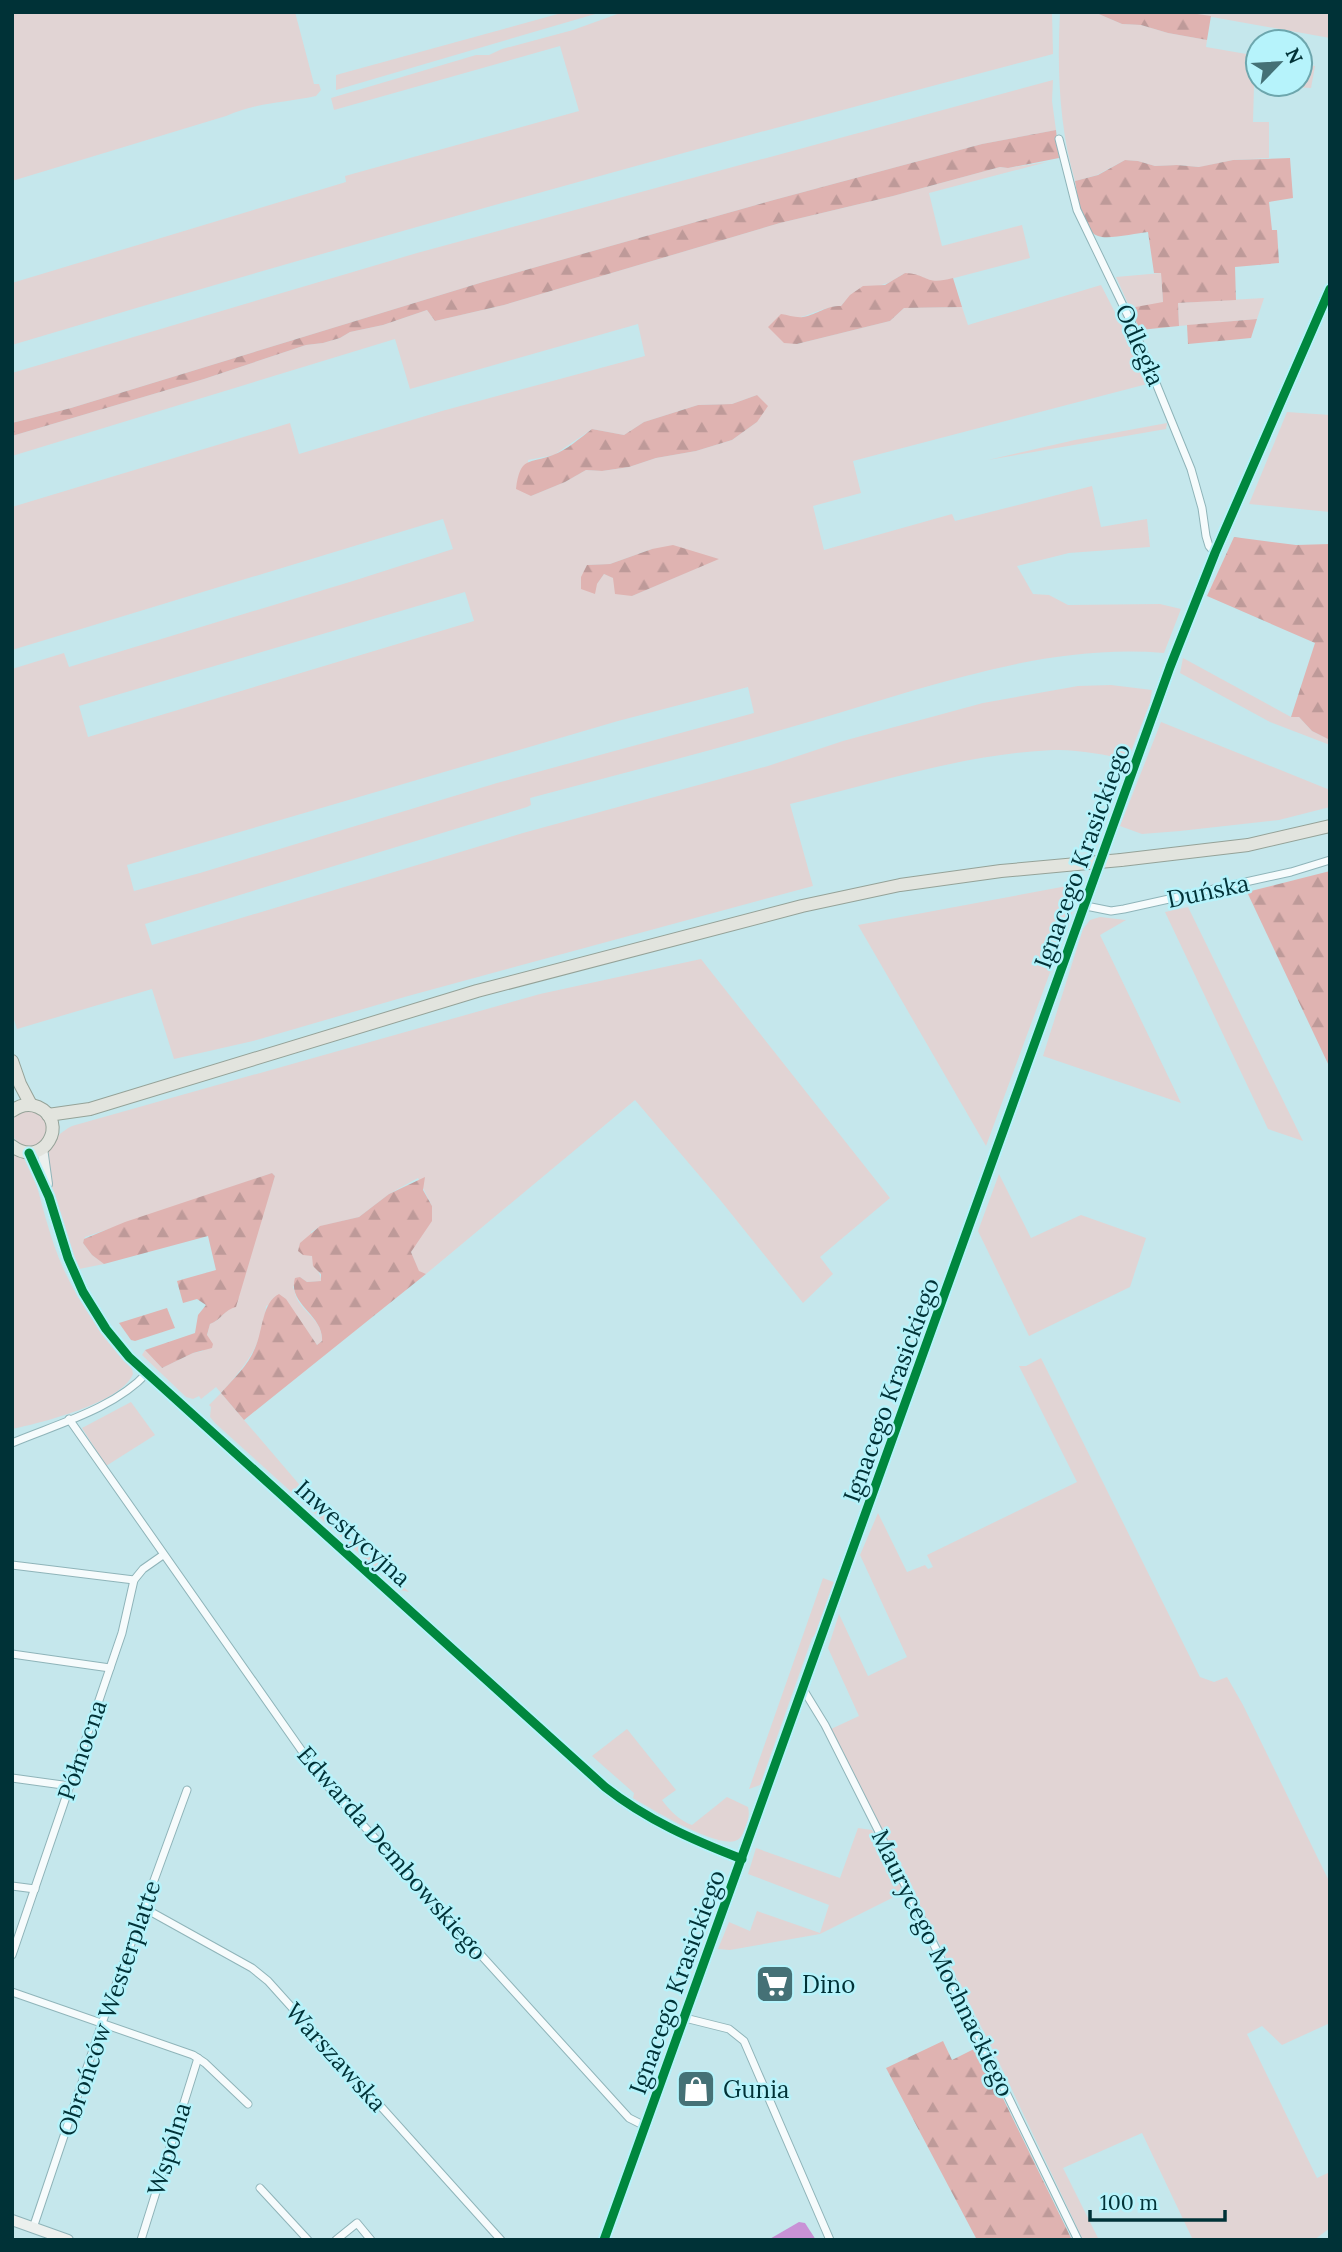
<svg xmlns="http://www.w3.org/2000/svg" width="1342" height="2252" viewBox="0 0 1342 2252" font-family="Lora,serif">
<defs>
<pattern id="forest-firs" width="22" height="20" patternUnits="userSpaceOnUse" patternTransform="scale(1.75)"><rect width="22" height="20" fill="#dfb3b1"/><path d="M5 1l3.5 6h-7zM16 11l3.5 6h-7z" fill="#be9a99"/></pattern>
</defs>
<rect width="100%" height="100%" fill="#c5e7ec"/>
<!-- green -->
<g fill="#e1d4d4" fill-rule="evenodd">
<path d="M12,12H295L314,84H319L321,90L316,96C283,103 259,102 226,116L12,181Z"/>
<polygon points="565,12 602,12 336,90 336,75"/>
<path d="M623,12H1052L1053,54C704,146 357,241 12,345V283L346,182L345,176L579,111L560,46L334,110L331,98L476,55H489L502,49L573,30Z"/>
<path d="M1060,12H1094L1122,24L1141,25L1168,33L1207,40L1206,47L1258,56V84H1300V63L1315,66L1311,88L1254,85L1253,122H1269V158L1233,160L1200,167L1177,165L1155,166L1138,161L1125,160L1097,175L1075,181C1059,126 1057,69 1060,12Z"/>
<polygon points="1184,12 1330,12 1330,38"/>
<polygon points="1053,80 1052,101 1056,130 982,144 770,201 483,282 71,408 12,423 12,373 417,253"/>
<path d="M1047,162L929,193L942,246L1022,225L1030,258L939,282L926,281L905,273C899,276 892,282 885,284C865,290 856,288 841,306C826,306 816,313 801,317L797,344L890,321L904,308L962,307L968,325L1101,285L1151,383L853,461L861,493L813,506L824,550L952,514L955,521L1092,486L1101,527L1147,519L1150,547L1069,553L1017,566L1033,594L1049,595L1068,605L1160,604L1181,609L1164,653C1044,643 925,688 812,721C718,749 624,773 530,798L531,805L527,807L145,924L152,945L523,833L768,766L843,741L983,703L1078,686L1111,685L1152,690L1150,703L1128,759C1104,755 1078,749 1053,750C964,754 876,783 790,804L813,886L408,996L253,1041L174,1059L152,989L17,1029L12,1013V669L64,653L69,667L353,581L453,549L443,519L12,650V507L290,423L299,454L442,411L645,356L638,324L410,389L395,339L12,456V436L204,379L306,345L323,343L340,338L350,332L383,325L427,310L435,321L504,305L780,223L893,196L1000,167L1008,168ZM757,395V422L732,440L696,451L656,458L629,467L602,471L586,470L565,482L531,496L528,460L554,455L592,429L624,435L644,422L698,405L732,404ZM652,549L692,552L718,559L632,596L614,578L604,574L597,584L587,565L610,564ZM465,592L474,621L88,737L79,706ZM748,687L754,713L497,783L200,873L134,891L127,865L618,721Z"/>
<polygon points="1161,273 1163,303 1130,308 1116,277"/>
<polygon points="1264,298 1257,319 1179,326 1178,303"/>
<polygon points="1287,412 1330,415 1330,512 1249,504"/>
<polygon points="1167,423 1166,429 988,460 1075,440"/>
<polygon points="1183,658 1291,717 1299,717 1312,731 1330,740 1330,745 1270,722 1180,673"/>
<polygon points="1161,722 1330,790 1330,807 1279,820 1180,831 1142,834 1120,826"/>
<polygon points="1083,883 986,1146 858,925"/>
<polygon points="1188,907 1303,1141 1268,1129 1165,912"/>
<polygon points="1100,917 1126,920 1100,935 1181,1103 1043,1056 1083,929 1090,920"/>
<path d="M701,959L890,1198L820,1257L833,1274L803,1303L721,1201L635,1100L426,1274L419,1272L411,1252L432,1206L418,1178L389,1194L359,1217L321,1226L311,1232L312,1255L322,1281L307,1282L300,1277L293,1287C295,1291 295,1295 297,1299C305,1314 323,1321 322,1341L317,1345L285,1299L266,1306C263,1345 245,1366 221,1393L327,1517L409,1592L400,1590L215,1423L210,1417L211,1407L209,1405L221,1393L216,1387L201,1399L199,1396L193,1399L186,1397L142,1355L145,1350L162,1368L193,1353L203,1351L210,1324C221,1320 224,1311 234,1306L275,1176L272,1173L85,1237L83,1243L92,1255L104,1264L79,1269C71,1251 43,1170 47,1153C50,1141 62,1131 72,1126L540,994Z"/>
<circle cx="29" cy="1128" r="18"/>
<path d="M12,1151L27,1159L31,1165C41,1199 49,1237 64,1270C80,1306 106,1339 132,1369L133,1374C121,1403 41,1423 12,1429Z"/>
<polygon points="999,1174 1031,1238 1081,1215 1146,1238 1130,1287 1029,1336 978,1231"/>
<polygon points="1041,1358 1200,1677 1214,1682 1227,1677 1243,1705 1330,1883 1330,2023 1282,2045 1262,2026 1247,2034 1317,2178 1330,2172 1330,2228 1314,2240 1193,2240 1142,2133 1063,2168 1099,2240 1083,2240 995,2054 831,1729 859,1716 828,1648 839,1614 868,1676 907,1657 860,1555 878,1513 907,1572 925,1565 928,1569 933,1567 927,1555 1077,1482 1019,1366 1026,1366"/>
<polygon points="131,1402 155,1435 106,1466 82,1428"/>
<polygon points="823,1578 836,1583 819,1630 812,1638 760,1785 749,1789"/>
<path d="M627,1729L676,1790L662,1800C669,1810 680,1821 692,1825L727,1797L748,1807C750,1815 748,1821 745,1828C743,1834 741,1839 735,1841C715,1847 651,1809 633,1798L634,1793L592,1756Z"/>
<polygon points="858,1828 872,1830 904,1892 820,1934 730,1950 718,1949 729,1922 750,1931 757,1911 820,1933 829,1905 748,1874 756,1848 840,1878"/>
</g>
<!-- forest -->
<g fill="url(#forest-firs)">
<polygon points="1094,12 1184,12 1211,16 1207,40 1168,33 1141,25 1122,24"/>
<polygon points="1056,130 1059,158 1008,168 1000,167 893,196 780,223 504,305 435,321 427,310 383,325 350,332 340,338 323,343 306,345 204,379 12,436 12,423 71,408 483,282 770,201 982,144"/>
<path d="M1290,158L1293,198L1269,202L1272,230H1277L1279,263L1235,267L1236,300L1178,303L1179,326L1140,330L1130,308L1163,302L1161,273H1154L1148,232C1136,233 1108,240 1098,236C1080,229 1078,197 1075,181L1098,175L1125,160L1138,161L1155,166L1177,165L1199,167L1233,160Z"/>
<path d="M905,273C929,274 924,286 953,278L962,307L904,308L890,321L797,344L784,343L768,327L781,314C788,315 796,318 803,317C819,314 824,306 841,306L850,295L863,286L885,285Z"/>
<polygon points="1257,319 1251,338 1188,344 1187,325"/>
<path d="M757,395L768,406L757,422L732,440L696,451L656,458L629,467L602,471L586,470L565,482L531,496L516,489C520,456 529,464 553,455C567,450 580,438 592,429L624,435L644,422L698,405L732,404Z"/>
<polygon points="1234,537 1296,545 1330,544 1330,740 1312,731 1299,717 1291,717 1315,643 1207,596"/>
<polygon points="673,545 719,559 632,596 615,594 613,578 604,574 597,584 595,594 581,589 581,577 587,565 610,564 652,549"/>
<polygon points="1330,871 1330,1068 1247,892"/>
<path d="M272,1173L275,1176L236,1307C225,1309 221,1320 210,1324L207,1335L213,1344L212,1348L193,1353L162,1368L145,1350L195,1333L198,1315L206,1305L197,1299L183,1303L177,1281L216,1270L208,1236L104,1264L92,1255L83,1243L84,1239L125,1222Z"/>
<path d="M425,1177L423,1190L432,1206V1221L411,1252L419,1271L426,1274L244,1420L221,1393C233,1379 248,1366 255,1348C263,1331 262,1302 279,1294L286,1299L317,1345L322,1341C324,1315 287,1304 295,1278L300,1277L307,1282L321,1281V1274L313,1266L312,1256L303,1255L298,1251L300,1243L320,1226L359,1217L389,1194Z"/>
<polygon points="167,1308 175,1328 135,1341 131,1340 119,1323"/>
<polygon points="943,2041 952,2060 978,2047 1072,2240 977,2240 886,2068"/>
</g>
<!-- water -->
<polygon fill="#c892d6" points="799,2222 805,2223 816,2240 768,2240"/>
<g fill="none" stroke-linecap="round" stroke-linejoin="round">
<!-- street casing -->
<g stroke="#8fb4b9" stroke-width="9">
<g id="street">
<polyline points="1059,139 1077,210 1131,322 1191,469 1202,508 1206,536 1209,546 1215,553"/>
<polyline points="1086,906 1111,911 1124,909 1291,872 1330,860"/>
<polyline points="69,1419 323,1781 629,2118 645,2126"/>
<path d="M12,1443C57,1424 114,1409 147,1373"/>
<polyline points="12,1565 134,1580"/>
<polyline points="12,1654 110,1668"/>
<polyline points="803,1689 825,1725 878,1830 1078,2240"/>
<polyline points="12,1778 70,1786"/>
<polyline points="12,1886 35,1889"/>
<polyline points="144,1908 252,1968 268,1981 501,2240"/>
<polyline points="12,1955 122,1633 134,1580 143,1569 163,1555"/>
<polyline points="12,1992 193,2055 205,2063 248,2104"/>
<polyline points="685,2018 729,2029 744,2041 830,2240"/>
<polyline points="260,2188 308,2240"/>
<polyline points="33,2228 102,2023 187,1790"/>
<polyline points="141,2240 198,2058"/>
<polyline points="336,2240 357,2223 371,2240"/>
</g>
</g>
<!-- secondary casing -->
<g stroke="#8fb4b9" stroke-width="12">
<g id="secondary">
<polyline points="42,1148 47,1184"/>
<path d="M29,1153L49,1197L68,1258L83,1292L106,1329L129,1357L605,1787C647,1820 693,1840 742,1859"/>
<polyline points="12,2220 68,2240"/>
<polyline points="604,2240 1170,667 1215,553 1330,289"/>
</g>
</g>
<!-- primary casing -->
<g stroke="#95a298" stroke-width="14">
<g id="primary">
<polyline points="1121,860 1248,845 1330,826"/>
<polyline points="12,1061 20,1084 31,1105"/>
<path d="M12,1111C20,1105 29,1103 38,1107C70,1121 44,1170 12,1146"/>
<polyline points="48,1115 90,1109 477,991 802,906 900,885 1001,871 1077,864"/>
</g>
</g>
<!-- street -->
<use href="#street" stroke="#f6fbfc" stroke-width="7"/>
<!-- secondary -->
<use href="#secondary" stroke="#ecf0ee" stroke-width="10"/>
<!-- primary -->
<use href="#primary" stroke="#e2e4de" stroke-width="12"/>
<!-- primary-bridge casing -->
<g stroke="#95a298" stroke-width="14" stroke-linecap="butt">
<polyline id="primary-bridge" points="1077,864 1121,860"/>
</g>
<!-- primary-bridge -->
<use href="#primary-bridge" stroke="#e2e4de" stroke-width="12"/>
<!-- cycleway casing -->
<g stroke="#b6f3fb" stroke-width="13">
<g id="cycleway">
<path d="M29,1153L49,1197L68,1258L83,1292L106,1329L129,1357L605,1787C647,1820 693,1840 742,1859"/>
<polyline points="604,2240 1170,667 1215,553 1330,289"/>
</g>
</g>
<!-- cycleway -->
<use href="#cycleway" stroke="#00873e" stroke-width="9"/>
</g>
<!-- icons -->
<defs>
<g id="supermarket-square" transform="scale(2.0125)"><rect x="-9" y="-9" width="18" height="18" rx="4" fill="#457176" stroke="#b6f3fb"/><path d="M-6-5.5h2.5l.6 2H6L4.5 2H-2.5L-4.4-4H-6ZM-1.5 3.2a1.3 1.3 0 1 0 .1 0ZM3 3.2a1.3 1.3 0 1 0 .1 0Z" fill="#fff"/></g>
<g id="shop-square" transform="scale(2.0125)"><rect x="-9" y="-9" width="18" height="18" rx="4" fill="#457176" stroke="#b6f3fb"/><path d="M-5-2.5h2.3a2.7 3.5 0 0 1 5.4 0H5L5.5 6h-11ZM-1.5-2.5h3a1.5 2.3 0 0 0-3 0Z" fill="#fff"/></g>
</defs>
<g fill-rule="evenodd">
<use href="#supermarket-square" x="775" y="1984"/>
<use href="#shop-square" x="696" y="2089"/>
</g>
<g text-anchor="middle" dominant-baseline="central" stroke-width="5" stroke-linejoin="round" paint-order="stroke">
<!-- street labels -->
<g font-size="24" fill="#003237" stroke="#b6f3fb">
<text transform="translate(1140 345) rotate(66)">Odległa</text>
<text transform="translate(1082 856) rotate(-70)">Ignacego Krasickiego</text>
<text transform="translate(1208 891) rotate(-12)">Duńska</text>
<text transform="translate(891 1390) rotate(-70)">Ignacego Krasickiego</text>
<text transform="translate(353 1533) rotate(42)">Inwestycyjna</text>
<text transform="translate(82 1750) rotate(-71)">Północna</text>
<text transform="translate(392 1853) rotate(49)">Edwarda Dembowskiego</text>
<text transform="translate(943 1963) rotate(64)">Maurycego Mochnackiego</text>
<text transform="translate(677 1982) rotate(-70)">Ignacego Krasickiego</text>
<text transform="translate(109 2008) rotate(-71)">Obrońców Westerplatte</text>
<text transform="translate(336 2057) rotate(48)">Warszawska</text>
<text transform="translate(169 2149) rotate(-73)">Wspólna</text>
</g>
<!-- poi labels -->
<g font-size="24" fill="#003237" stroke="#b6f3fb" text-anchor="start">
<text x="802" y="1984">Dino</text>
<text x="723" y="2089">Gunia</text>
</g>
</g>
<!-- border -->
<rect width="1342" height="2252" fill="none" stroke="#003237" stroke-width="28"/>
<!-- north arrow -->
<g transform="translate(1279 63) rotate(65)"><circle r="33" fill="#b6f3fb" stroke="#6da6ad" stroke-width="2"/>
<path d="M0-5L12 26L0 18L-12 26Z" fill="#457176"/>
<text y="-10" font-size="19" font-weight="bold" text-anchor="middle" fill="#003237">N</text>
</g>
<!-- scale -->
<path d="M1090 2210v10h135v-10" fill="none" stroke="#003237" stroke-width="3.5"/>
<text x="1100" y="2210" font-size="21" fill="#003237" stroke="#b6f3fb" stroke-width="5" paint-order="stroke">100 m</text>
</svg>
